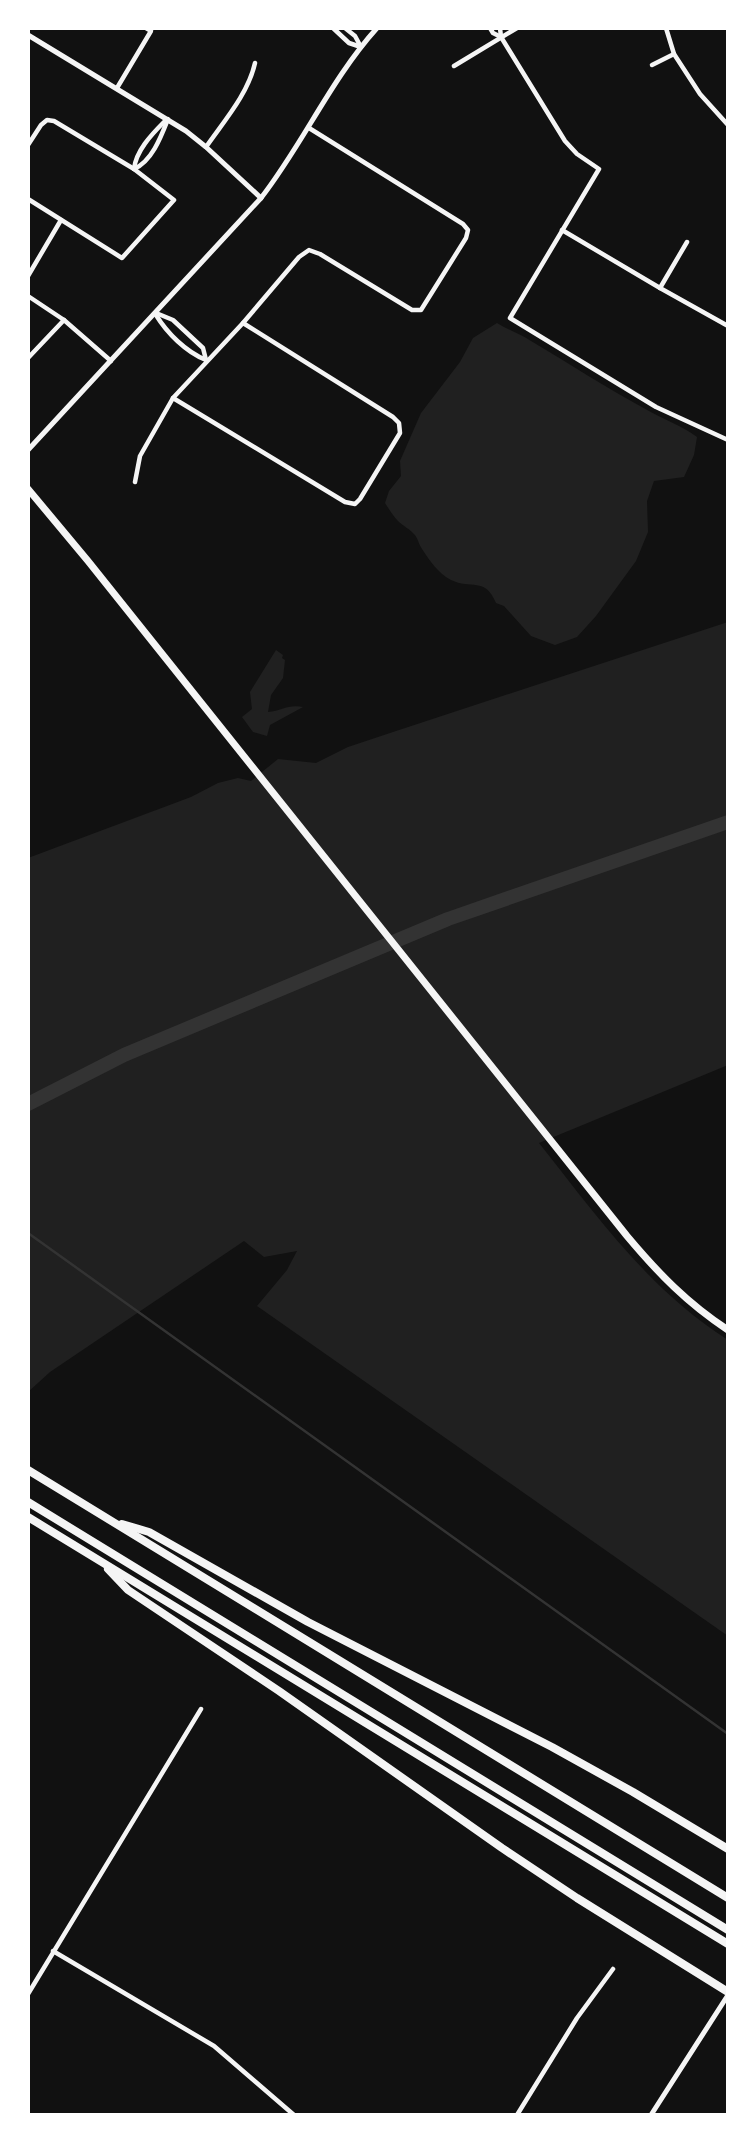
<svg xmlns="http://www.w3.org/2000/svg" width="756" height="2143" viewBox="0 0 756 2143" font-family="Lato,sans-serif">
<rect width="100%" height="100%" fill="#111"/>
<!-- green -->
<g fill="#202020">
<path d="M497,323C508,330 520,334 531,341C570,364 608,389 649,411C665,420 682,426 697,437L694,455L684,477L654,481L647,501L648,532L636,561L596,616L577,637L555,645L531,636L504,606L496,603C485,576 471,590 451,580C438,573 430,561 422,549C419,545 418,539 415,535C410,529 403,526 398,521C393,516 389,509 385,503L389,491L401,476L400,461L421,413L460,362L473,338Z"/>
<path d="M728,622V1065L539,1143C596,1215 649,1290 728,1340V1636L257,1306L287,1270L297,1251L264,1257L244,1241L50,1372L28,1392V858L191,797L218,783L238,778L251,781L278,759L316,763L348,747L390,733Z"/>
<path d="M276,650L283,655L282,658L285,660L283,678L271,695L268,712C282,711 288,704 303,707L270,725L267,736L253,732L242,717L252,709L250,692Z"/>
</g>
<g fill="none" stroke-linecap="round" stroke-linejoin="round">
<!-- stream -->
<polyline stroke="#333" stroke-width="2.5" points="28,1233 728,1734"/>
<!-- river -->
<polyline stroke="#333" stroke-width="14" points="28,1104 124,1055 448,919 728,822"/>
<!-- minor -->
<g stroke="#f5f5f5" stroke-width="4.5">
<polyline points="333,28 349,43 361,47"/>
<polyline points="345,28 355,36 361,47"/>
<polyline points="490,28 493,33 501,37"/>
<polyline points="500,28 501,37 565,141 577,154 599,169 510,318 656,407 728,440"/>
<polyline points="666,28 674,54 700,94 728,125"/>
<polyline points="652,65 674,54"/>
<polyline points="454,66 517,28"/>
<polyline points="117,88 151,31 146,28"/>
<polyline points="28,145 41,125 47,120 54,121 134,169 174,200 122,258 28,199"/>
<path d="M206,147C224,121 248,94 255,63"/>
<path d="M134,169C152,161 161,137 168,119"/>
<path d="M134,169C136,151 151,135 164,122"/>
<polyline points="562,230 660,288 728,326"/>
<polyline points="28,276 61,220"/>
<polyline points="660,288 687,242"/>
<polyline points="28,296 64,320 111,361"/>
<polyline points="156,313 173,320 203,348 206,360"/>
<path d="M156,315C167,333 186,352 206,360"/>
<polyline points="28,358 64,320"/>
<polyline points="173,398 345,502 355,504 360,499 400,433 399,423 393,417 243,323"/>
<polyline points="135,482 140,456 173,398 243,323 299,257 309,250 320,254 412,310 421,310 466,238 468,230 463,224 309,128"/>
<polyline points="53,1951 214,2046 294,2115"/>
<polyline points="28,1994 201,1709"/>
<polyline points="517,2115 577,2018 613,1969"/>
</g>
<!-- tertiary -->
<g stroke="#f5f5f5" stroke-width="5">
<polyline points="28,35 186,131 206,147 261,198"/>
<path d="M28,450L261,198C303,144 331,79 377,28"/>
<polyline points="651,2115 728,1995"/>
</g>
<!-- primary -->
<path stroke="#f5f5f5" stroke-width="7" d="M28,489L88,561L627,1236C658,1273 687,1303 728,1330"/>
<!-- motorway -->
<g stroke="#f5f5f5" stroke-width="8">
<polyline points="28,1470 728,1898"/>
<polyline points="28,1502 728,1930"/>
<polyline points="28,1517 728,1944"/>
<polyline points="122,1524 149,1532 308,1622 552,1747 633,1792 728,1849"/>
<polyline points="108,1569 128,1590 279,1691 502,1848 577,1898 728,1992"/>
</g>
</g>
<!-- border -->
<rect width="756" height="2143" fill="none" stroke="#ffffff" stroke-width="60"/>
</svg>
